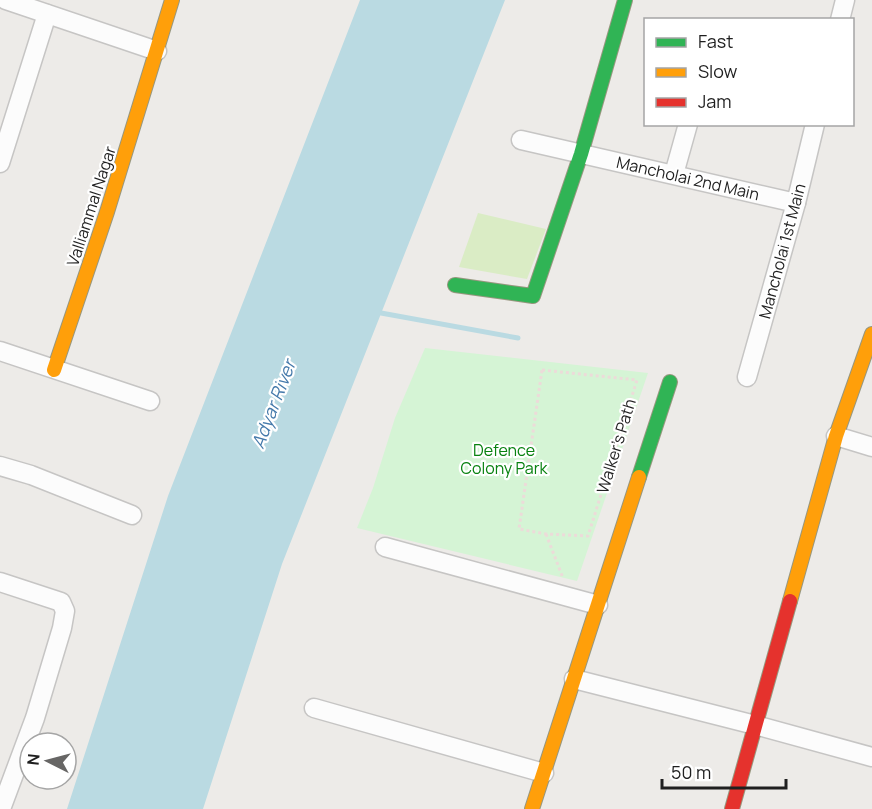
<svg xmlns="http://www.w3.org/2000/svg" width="872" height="809" viewBox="0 0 872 809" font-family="Manrope,sans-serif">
<rect width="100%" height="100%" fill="#edebe8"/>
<!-- grass -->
<polygon fill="#daecc5" points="478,213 546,229 527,279 459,267"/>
<!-- park -->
<polygon fill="#d5f4d5" points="425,348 648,373 577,581 357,528 373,488 395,418"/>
<!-- water -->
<polygon fill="#badae2" points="360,0 505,0 282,564 203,809 67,809 168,496"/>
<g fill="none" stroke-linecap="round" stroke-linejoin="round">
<!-- stream -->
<polyline stroke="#badae2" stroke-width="5" points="381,313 518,338"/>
<!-- street casing -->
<g stroke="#c6c5c4" stroke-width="21">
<g id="street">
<polyline points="6,0 157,51"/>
<polyline points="840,20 845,0"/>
<polyline points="521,140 796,203"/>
<polyline points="0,163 47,14"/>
<polyline points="674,174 688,124"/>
<polyline points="0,351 150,401"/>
<polyline points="747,377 796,203 815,124"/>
<polyline points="836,436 872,447"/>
<polyline points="0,466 31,475 132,515"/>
<polyline points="385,547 598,605"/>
<polyline points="0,582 61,602 65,611 62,628 35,718 1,809"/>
<polyline points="574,679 755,725 872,757"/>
<polyline points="314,708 544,773"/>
</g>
</g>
<!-- fast casing -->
<g stroke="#97977f" stroke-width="16">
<g id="fast">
<polyline points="455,285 533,296 581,154 625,0"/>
<polyline points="639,477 670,382"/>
</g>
</g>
<!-- slow casing -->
<g stroke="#97977f" stroke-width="16">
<g id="slow">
<polyline points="54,370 107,212 172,0"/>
<polyline points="790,601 836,436 872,334"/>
<polyline points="532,809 639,477"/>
</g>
</g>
<!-- jam casing -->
<g stroke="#97977f" stroke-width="16">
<polyline id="jam" points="732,809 790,601"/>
</g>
<!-- path -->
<g stroke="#ecdbd9" stroke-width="3" stroke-dasharray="3 3" stroke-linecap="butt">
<polygon points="542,370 637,380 588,536 546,534 519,529"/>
<polyline points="546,534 563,578"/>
</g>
<!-- street -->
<use href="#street" stroke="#fcfcfc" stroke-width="18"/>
<!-- fast -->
<use href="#fast" stroke="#30b455" stroke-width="14"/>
<!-- slow -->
<use href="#slow" stroke="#ff9f0a" stroke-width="14"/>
<!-- jam -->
<use href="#jam" stroke="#e5322d" stroke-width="14"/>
</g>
<g text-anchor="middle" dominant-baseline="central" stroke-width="4.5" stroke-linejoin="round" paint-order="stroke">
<!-- street labels -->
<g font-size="16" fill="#1f1f1f" stroke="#fff">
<text transform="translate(688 178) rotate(13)">Mancholai 2nd Main</text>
<text transform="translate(91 206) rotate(-72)">Valliammal Nagar</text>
<text transform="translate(782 251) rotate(-75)">Mancholai 1st Main</text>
<text transform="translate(616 446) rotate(-73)">Walker's Path</text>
</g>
<!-- park labels -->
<g font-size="16" fill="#088210" stroke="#fff">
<text x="504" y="450">Defence<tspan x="504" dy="18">Colony Park</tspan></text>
</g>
<!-- water labels -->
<g font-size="18" font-style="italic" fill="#457aab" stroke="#fff">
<text transform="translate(273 404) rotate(-69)">Adyar River</text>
</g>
</g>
<!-- legend -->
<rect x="644" y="18" width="210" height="108" fill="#ffffff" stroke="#a5a5a5" stroke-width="1.5"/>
<rect x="656" y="38" width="30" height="9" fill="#30b455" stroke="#a5a5a5" stroke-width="1.5"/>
<text x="698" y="48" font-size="18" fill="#1f1f1f">Fast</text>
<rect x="656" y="68" width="30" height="9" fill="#ff9f0a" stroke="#a5a5a5" stroke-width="1.5"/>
<text x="698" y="78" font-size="18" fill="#1f1f1f">Slow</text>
<rect x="656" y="98" width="30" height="9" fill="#e5322d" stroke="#a5a5a5" stroke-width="1.5"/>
<text x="698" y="108" font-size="18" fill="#1f1f1f">Jam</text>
<!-- north arrow -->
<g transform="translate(48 761) rotate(276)"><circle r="28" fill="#ffffff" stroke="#a5a5a5" stroke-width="1.5"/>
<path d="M0-4.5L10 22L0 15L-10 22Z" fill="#676665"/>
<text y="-9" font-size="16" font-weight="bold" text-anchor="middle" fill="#1f1f1f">N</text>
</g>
<!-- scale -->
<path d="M662 779v9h124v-9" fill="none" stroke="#1f1f1f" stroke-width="3"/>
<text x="671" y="779" font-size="18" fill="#1f1f1f" stroke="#ffffff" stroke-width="4.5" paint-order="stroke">50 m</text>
</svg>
